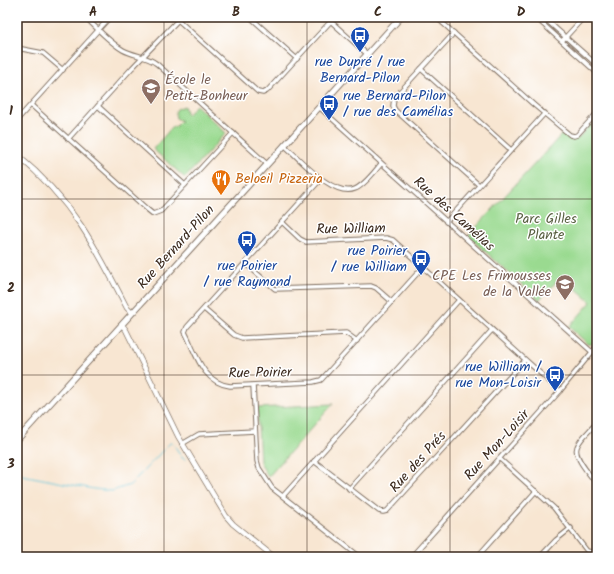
<svg xmlns="http://www.w3.org/2000/svg" width="614" height="574" viewBox="0 0 614 574" font-family="Kalam,sans-serif">
<rect width="100%" height="100%" fill="#fff"/>
<filter id="ink" filterUnits="userSpaceOnUse"><feTurbulence type="fractalNoise" baseFrequency=".025" numOctaves="2"/><feDisplacementMap in="SourceGraphic" scale="8" xChannelSelector="R" yChannelSelector="G"/><feConvolveMatrix kernelMatrix="1 2 1 2 8 2 1 2 1" color-interpolation-filters="sRGB"/></filter>
<filter id="wash" filterUnits="userSpaceOnUse"><feTurbulence type="fractalNoise" baseFrequency=".012" numOctaves="4" result="noise"/><feDisplacementMap in="SourceGraphic" scale="16" xChannelSelector="R" yChannelSelector="G"/><feGaussianBlur stdDeviation="0.9" result="paint"/><feColorMatrix in="noise" values="0 0 0 0 0 0 0 0 0 0 0 0 0 0 0 0 0 1.4 0 .05"/><feComposite in="paint" operator="in"/></filter>
<g filter="url(#wash)">
<rect width="100%" height="100%" fill="#f8e6d2"/>
<!-- green -->
<g fill="#9ada90" stroke="#6a8257">
<polygon points="196,105 226,133 185,178 153,149 173,126 175,127 181,121 176,118 175,112 177,109 184,106 187,115"/>
<path d="M597,118V340C594,343 593,345 588,344L569,327L591,302L562,276L539,300L468,236L563,133L570,138H578Z"/>
<polygon points="333,404 268,477 262,466 260,462 257,408"/>
</g>
<g fill="none" stroke-linecap="round" stroke-linejoin="round">
<!-- stream -->
<polyline stroke="#5dc4da" stroke-width="1" points="17,474 94,489 112,491 130,485 170,443 173,443 182,458 185,459"/>
</g>
</g>
<g filter="url(#ink)">
<g fill="none" stroke-linecap="round" stroke-linejoin="round">
<!-- minor casing -->
<g stroke="#7d6c5d" stroke-width="5.5">
<g id="minor">
<path d="M85,17C97,28 109,42 123,50C134,56 147,56 157,64L267,164"/>
<polyline points="250,17 297,59"/>
<polyline points="326,17 367,54"/>
<polyline points="436,17 534,105 570,135 574,136 577,135 597,113"/>
<polyline points="535,17 597,73"/>
<polyline points="543,17 597,65"/>
<polyline points="178,20 258,92 263,93 267,91 331,21"/>
<polyline points="454,33 394,98 393,106 395,110 479,185"/>
<polyline points="562,41 584,17"/>
<polyline points="17,48 43,53 63,70"/>
<polyline points="421,69 511,150"/>
<polyline points="31,105 148,210 153,214 161,211 233,133"/>
<polyline points="98,106 185,185"/>
<polyline points="319,107 592,352"/>
<polyline points="17,120 110,17"/>
<polyline points="68,139 132,68 181,17"/>
<path d="M284,145C300,159 333,198 355,189C365,185 374,172 381,164"/>
<path d="M321,179L187,327L185,332L187,336C197,357 204,383 230,386L313,382L321,380L423,267"/>
<polyline points="282,222 300,239 306,242 386,238 393,240 560,391"/>
<polyline points="446,222 545,113"/>
<polyline points="245,263 275,289 371,286 376,288 392,302"/>
<polyline points="204,309 234,335 242,338 346,333 357,341"/>
<polyline points="253,385 257,461 259,468 272,488 360,557"/>
<path d="M597,422C591,430 580,438 577,447C573,457 591,476 597,484"/>
<polyline points="182,444 199,434 255,431"/>
<polyline points="500,459 554,508 587,551 591,552 597,550"/>
<polyline points="314,461 379,511 383,512 387,511 525,360"/>
<polyline points="349,489 492,330"/>
<polyline points="283,496 459,300"/>
<polyline points="411,557 560,391 597,346"/>
<polyline points="477,557 536,491"/>
<polyline points="540,557 556,540 571,528"/>
</g>
</g>
<!-- tertiary casing -->
<g stroke="#7d6c5d" stroke-width="6">
<g id="tertiary">
<path d="M17,155C72,200 96,247 127,308L132,313"/>
<polyline points="122,325 126,330 178,436 226,516 233,524 274,557"/>
</g>
</g>
<!-- secondary casing -->
<g stroke="#7d6c5d" stroke-width="7">
<polyline id="secondary" points="17,440 401,17"/>
</g>
<!-- minor -->
<use href="#minor" stroke="#fff" stroke-width="3.5"/>
<!-- tertiary -->
<use href="#tertiary" stroke="#fff" stroke-width="4.5"/>
<!-- secondary -->
<use href="#secondary" stroke="#fff" stroke-width="5"/>
</g>
</g>
<!-- grid -->
<path fill="none" stroke="#3b2a1e" stroke-width="1" stroke-opacity="0.55" d="M164,17V557M307,17V557M450,17V557M17,199H597M17,375H597"/>
<!-- icons -->
<defs>
<g id="bus-pin" transform="scale(1)"><path d="M0 17L-7.5 6A9.5 9.5 0 1 1 7.5 6Z" fill="#1a4fb4" stroke="#fff"/><path d="M-5-6H5V4H4V6H2V4H-2V6H-4V4H-5ZM-3.5-4V0h7V-4ZM-3.5 1.2v1.5H-2V1.2ZM2 1.2v1.5H3.5V1.2Z" fill="#fff"/></g>
<g id="school-pin" transform="scale(1)"><path d="M0 17L-7.5 6A9.5 9.5 0 1 1 7.5 6Z" fill="#8d6e63" stroke="#fff"/><path d="M0-5L7-2L0 1L-7-2ZM-4 1L0 2.5L4 1V4Q0 6-4 4Z" fill="#fff"/></g>
<g id="restaurant-pin" transform="scale(1)"><path d="M0 17L-7.5 6A9.5 9.5 0 1 1 7.5 6Z" fill="#e8710a" stroke="#fff"/><path d="M-5-6h1v4h1v-4h1v4h1v-4h1v5L-1.5 .5V6h-2V.5L-5-1ZM5-6V6H3V1.5H1.5Q1.5-4 5-6Z" fill="#fff"/></g>
</defs>
<g fill-rule="evenodd">
<use href="#bus-pin" x="360" y="36"/>
<use href="#school-pin" x="151" y="88"/>
<use href="#bus-pin" x="329" y="104"/>
<use href="#restaurant-pin" x="221" y="179"/>
<use href="#bus-pin" x="247" y="240"/>
<use href="#bus-pin" x="421" y="259"/>
<use href="#school-pin" x="565" y="284"/>
<use href="#bus-pin" x="555" y="375"/>
</g>
<g text-anchor="middle" dominant-baseline="central" stroke-width="3" stroke-linejoin="round" paint-order="stroke">
<!-- transit labels -->
<g font-size="14" fill="#164399" stroke="#fff">
<text x="360" y="62">rue Dupré / rue<tspan x="360" dy="16">Bernard-Pilon</tspan></text>
<text x="343" y="96" text-anchor="start">rue Bernard-Pilon<tspan x="343" dy="16">/ rue des Camélias</tspan></text>
<text x="407" y="251" text-anchor="end">rue Poirier<tspan x="407" dy="16">/ rue William</tspan></text>
<text x="247" y="266">rue Poirier<tspan x="247" dy="16">/ rue Raymond</tspan></text>
<text x="541" y="367" text-anchor="end">rue William /<tspan x="541" dy="16">rue Mon-Loisir</tspan></text>
</g>
<!-- education labels -->
<g font-size="14" fill="#785e54" stroke="#fff" text-anchor="start">
<text x="165" y="80">École le<tspan x="165" dy="16">Petit-Bonheur</tspan></text>
<text x="551" y="276" text-anchor="end">CPE Les Frimousses<tspan x="551" dy="16">de la Vallée</tspan></text>
</g>
<!-- food labels -->
<g font-size="14" fill="#c56008" stroke="#fff" text-anchor="start">
<text x="235" y="179">Beloeil Pizzeria</text>
</g>
<!-- street labels -->
<g font-size="14" fill="#3b2a1e" stroke="#fff">
<text transform="translate(454 214) rotate(42)">Rue des Camélias</text>
<text transform="translate(351 229) rotate(-1)">Rue William</text>
<text transform="translate(176 247) rotate(-48)">Rue Bernard-Pilon</text>
<text transform="translate(260 373) rotate(-1)">Rue Poirier</text>
<text transform="translate(497 445) rotate(-48)">Rue Mon-Loisir</text>
<text transform="translate(418 462) rotate(-48)">Rue des Prés</text>
</g>
<!-- park labels -->
<g font-size="14" fill="#585f40" stroke="#fff">
<text x="546" y="219">Parc Gilles<tspan x="546" dy="16">Plante</tspan></text>
</g>
</g>
<!-- margin -->
<rect width="614" height="574" fill="none" stroke="#fff" stroke-width="44"/>
<rect x="22" y="22" width="570" height="530" fill="none" stroke="#3b2a1e" stroke-width="1.5"/>
<g font-size="13" text-anchor="middle" font-weight="bold" fill="#3b2a1e">
<text x="93" y="16">A</text>
<text x="236" y="16">B</text>
<text x="378" y="16">C</text>
<text x="521" y="16">D</text>
<text x="11" y="115">1</text>
<text x="11" y="292">2</text>
<text x="11" y="468">3</text>
</g>
</svg>
